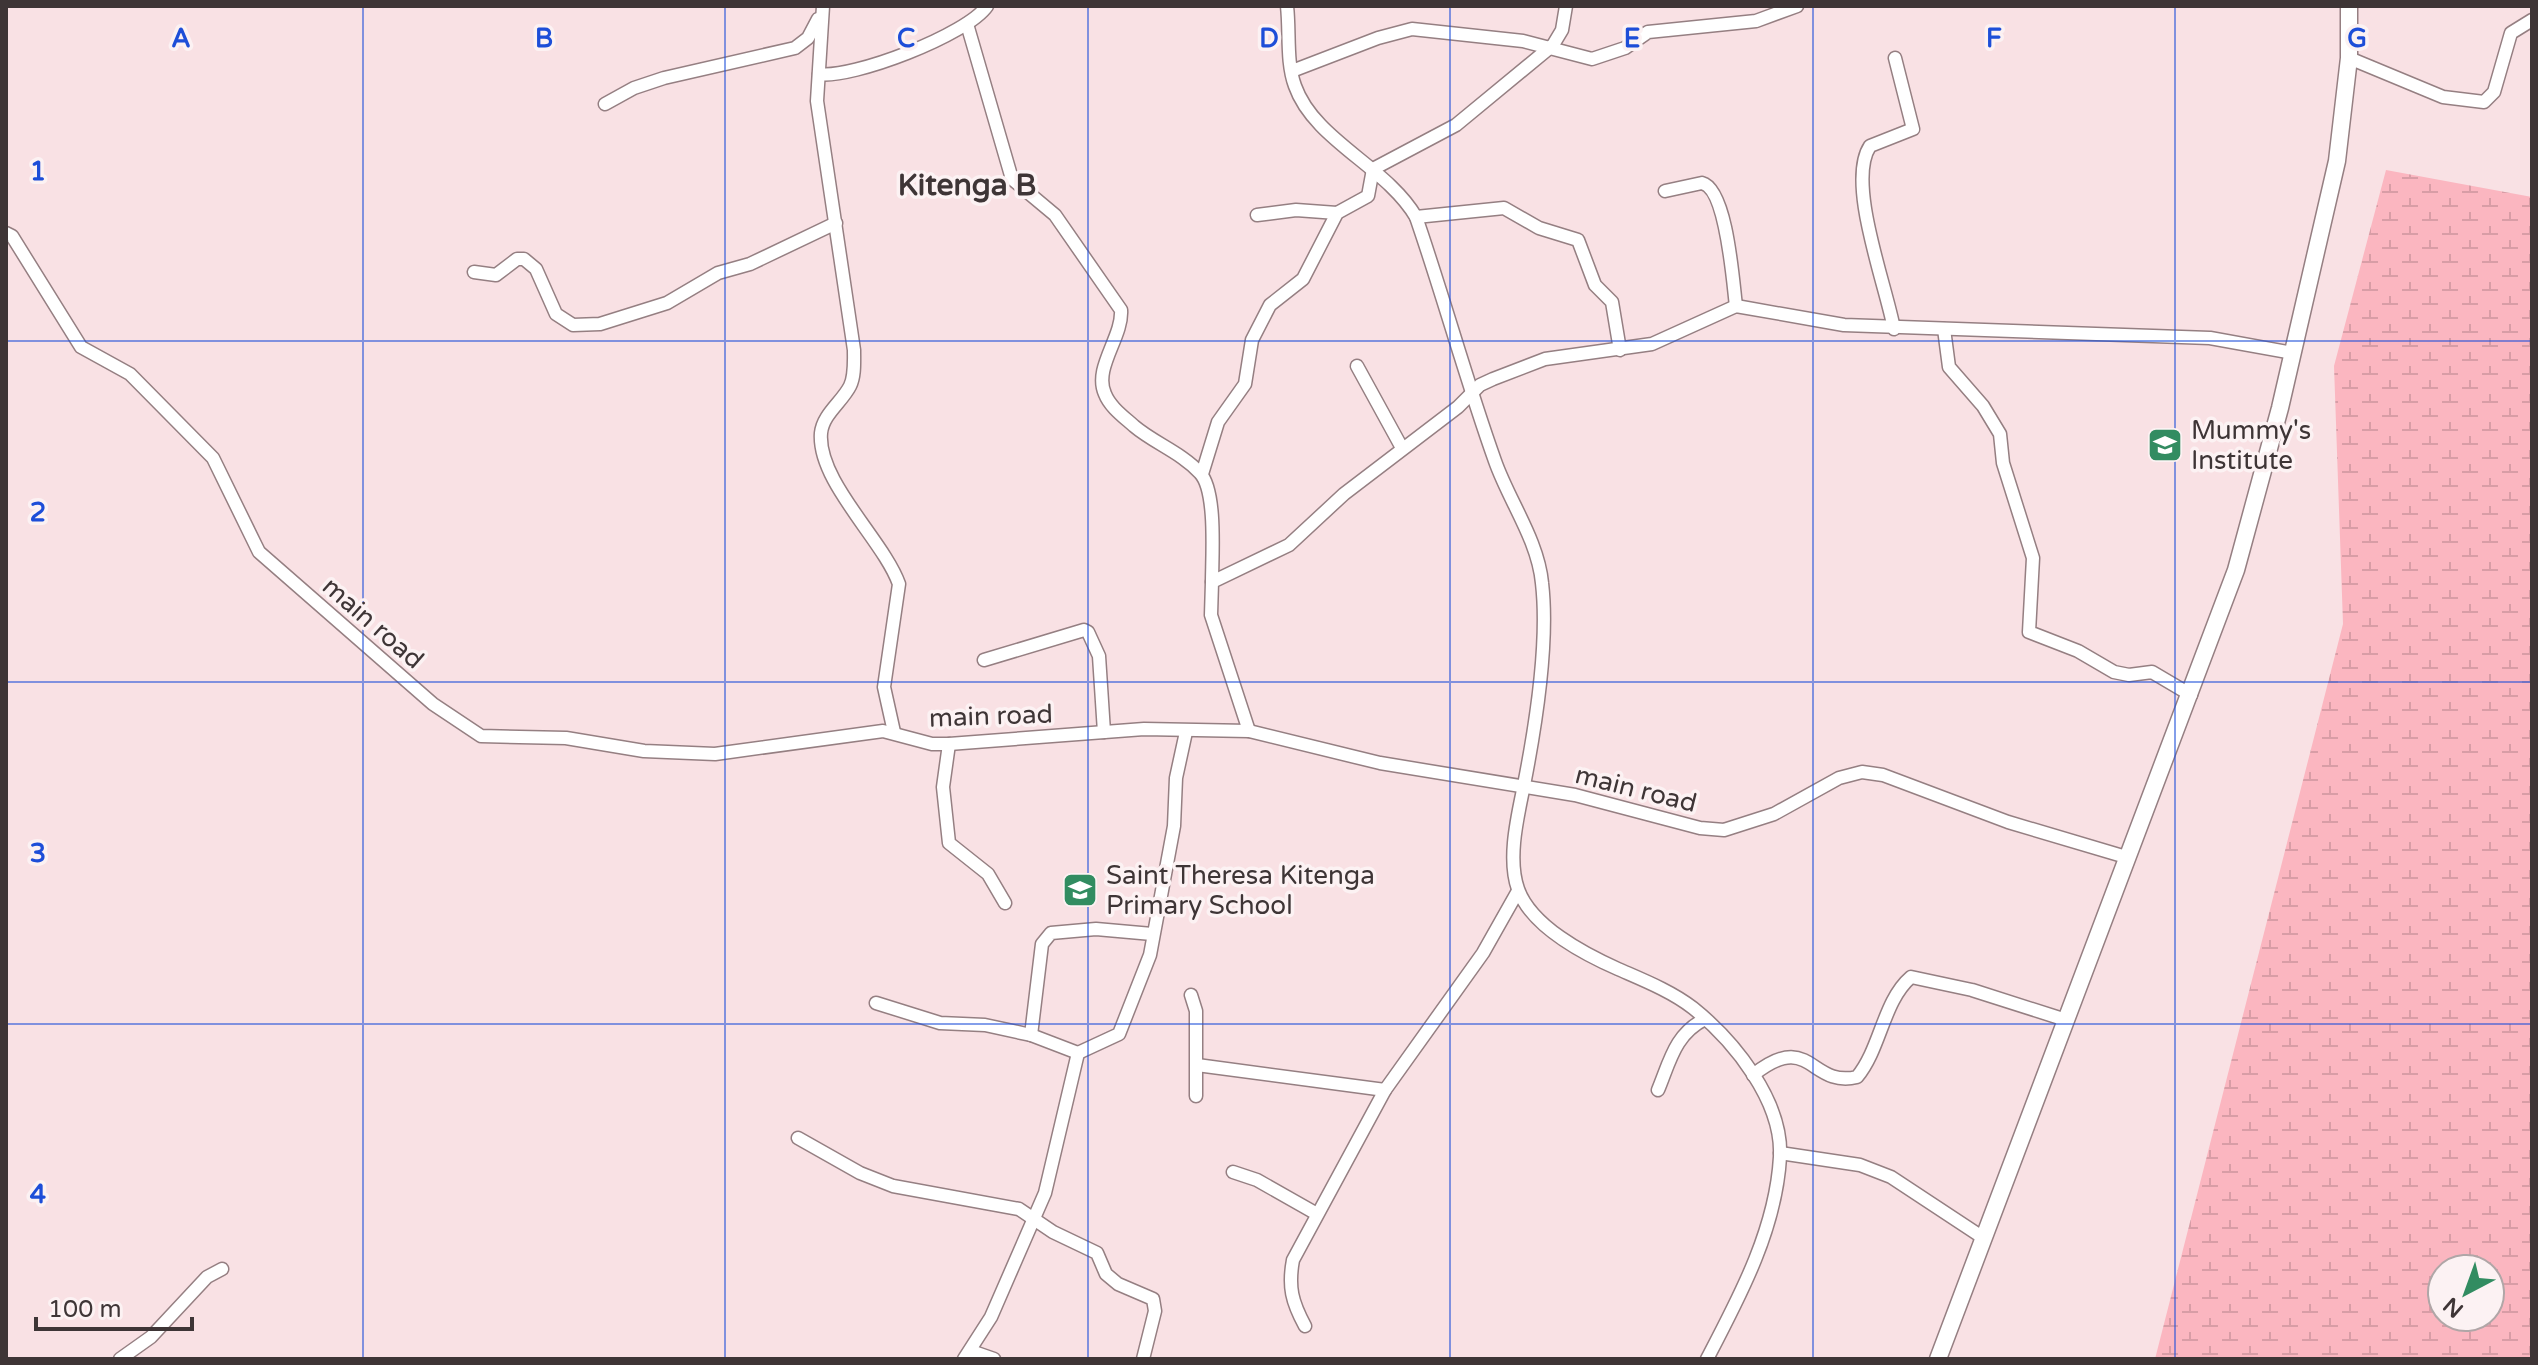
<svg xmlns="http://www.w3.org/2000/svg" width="2538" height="1365" viewBox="0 0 2538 1365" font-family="'Varela Round',sans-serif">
<defs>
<pattern id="wetland-marsh" width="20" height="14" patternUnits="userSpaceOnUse" patternTransform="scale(2)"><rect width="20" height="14" fill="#fbb6c0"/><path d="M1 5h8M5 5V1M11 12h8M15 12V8" fill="none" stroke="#d89da6"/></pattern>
</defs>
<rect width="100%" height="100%" fill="#f9e1e4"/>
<!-- wetland -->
<path fill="url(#wetland-marsh)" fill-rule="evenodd" d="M2386,170L2532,197V1359H2155L2343,624L2334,366ZM2442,1269H2490V1317H2442Z"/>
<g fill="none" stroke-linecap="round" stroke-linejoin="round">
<!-- minor casing -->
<g stroke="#957f82" stroke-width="15">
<g id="minor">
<path d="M823,6L817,101L854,350C854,362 855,376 850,386C842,402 823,414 821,433C817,481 884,541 899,584L884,687L894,732"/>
<path d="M1287,6C1290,32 1286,62 1295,86C1314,140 1387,167 1416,217C1444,298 1466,380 1495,461C1509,501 1538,540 1542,583C1549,643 1536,724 1524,785C1518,815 1507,858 1518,889C1531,926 1584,954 1618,969C1643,980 1671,991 1693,1008C1734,1041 1783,1101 1780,1157C1776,1229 1740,1296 1707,1359"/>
<path d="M967,24L1012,179L1055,215L1121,310C1123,337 1093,368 1105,394C1110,407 1124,417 1134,426C1154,443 1182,453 1200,473C1217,491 1212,557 1212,582"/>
<polyline points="2349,58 2443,97 2484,102 2494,92 2511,33 2532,20"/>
<polyline points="1292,71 1378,38 1412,29 1523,41 1592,59 1625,48 1648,32 1756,21 1797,6"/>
<path d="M819,74C852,79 967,35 987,6"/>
<polyline points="605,104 634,88 664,78 795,48 808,38 818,19"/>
<path d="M1665,191L1702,183C1727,189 1733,283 1736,306"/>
<polyline points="1257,215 1296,210 1337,213"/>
<polyline points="1416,217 1504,208 1539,228 1578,240 1595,285 1612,302 1620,350"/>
<polyline points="6,233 12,236 81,347 130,374 213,458 259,552 433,704 481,736 566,738 644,751 715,754 883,731 932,744 949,744 1144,729 1249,731 1380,763 1575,795 1700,828 1724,830 1774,814 1839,778 1862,772 1883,775 2008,822 2126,857"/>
<polyline points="474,272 496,275 517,259 524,259 536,269 556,314 573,325 600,324 667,303 718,273 750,264 836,223"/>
<path d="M1894,329C1886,285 1846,182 1870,146L1913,129L1895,58"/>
<polyline points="1944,329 1949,367 1983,406 2000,434 2003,463 2033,558 2029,632 2078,651 2114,672 2129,675 2152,672 2191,695"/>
<polyline points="1357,366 1402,448"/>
<polyline points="1202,474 1218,422 1245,384 1252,340 1270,305 1303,279 1337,213 1368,196 1373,169 1456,125 1553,45 1562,30 1566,6"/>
<polyline points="984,660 1084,630 1088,632 1099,656 1104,732"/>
<polyline points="1249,731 1211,615 1212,582 1289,545 1344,494 1458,407 1480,385 1493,379 1545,359 1652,344 1736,306 1844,325 2210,338 2293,353"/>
<polyline points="949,744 943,787 949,843 988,874 1005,903"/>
<polyline points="1191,995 1196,1011 1196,1096"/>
<polyline points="876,1003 940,1023 985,1025 1031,1035 1078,1053 1119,1034 1150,955 1174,826 1176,778 1186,732"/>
<polyline points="1031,1035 1042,944 1051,933 1096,929 1152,934"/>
<polyline points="1197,1065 1385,1090"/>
<path d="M1753,1075C1811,1029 1809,1088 1857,1077C1881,1048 1883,1001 1911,977L1972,990L2066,1020"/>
<path d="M1658,1090C1670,1061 1675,1034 1705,1019"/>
<polyline points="798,1138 860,1173 893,1186 1019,1209 1053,1232 1097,1253 1106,1274 1118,1284 1153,1299 1155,1311 1143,1359"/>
<polyline points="1780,1153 1860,1165 1891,1177 1982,1237"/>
<polyline points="1233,1172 1257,1180 1317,1214"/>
<path d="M1305,1326C1292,1302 1288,1287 1293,1260L1385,1090L1483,953L1518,891"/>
<polyline points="971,1351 994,1359"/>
<polyline points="120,1359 151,1337 207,1277 222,1269"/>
<polyline points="964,1359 991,1317 1045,1193 1078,1053"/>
</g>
</g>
<!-- secondary casing -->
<g stroke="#957f82" stroke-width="19">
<polyline id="secondary" points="1938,1359 2236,570 2280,408 2337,161 2349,58 2349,6"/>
</g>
<!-- minor -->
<use href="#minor" stroke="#fff" stroke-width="12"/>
<!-- secondary -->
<use href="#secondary" stroke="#fff" stroke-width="16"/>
</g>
<!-- grid -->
<path fill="none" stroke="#1d4ed8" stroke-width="2" stroke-opacity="0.55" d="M363,6V1359M725,6V1359M1088,6V1359M1450,6V1359M1813,6V1359M2175,6V1359M6,341H2532M6,682H2532M6,1024H2532"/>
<!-- icons -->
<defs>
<g id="school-square" transform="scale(1.8)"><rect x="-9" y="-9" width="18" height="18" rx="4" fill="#328c61" stroke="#fcf2f3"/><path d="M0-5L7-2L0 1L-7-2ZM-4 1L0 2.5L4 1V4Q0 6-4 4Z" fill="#fff"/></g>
</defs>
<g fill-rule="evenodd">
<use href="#school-square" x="2165" y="445"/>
<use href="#school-square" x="1080" y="890"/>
</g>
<g text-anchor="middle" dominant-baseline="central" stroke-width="7" stroke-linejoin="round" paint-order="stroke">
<!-- poi labels -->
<g font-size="26" fill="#3e3536" stroke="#fcf2f3" text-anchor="start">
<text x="2191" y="430">Mummy's<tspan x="2191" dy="30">Institute</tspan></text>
<text x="1106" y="875">Saint Theresa Kitenga<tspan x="1106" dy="30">Primary School</tspan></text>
</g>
<!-- street labels -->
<g font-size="26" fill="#3e3536" stroke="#fcf2f3">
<text transform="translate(373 623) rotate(41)">main road</text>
<text transform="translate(991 716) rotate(-2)">main road</text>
<text transform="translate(1636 789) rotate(14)">main road</text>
</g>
<!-- quarter labels -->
<g font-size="30" font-weight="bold" fill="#3e3536" stroke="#fcf2f3">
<text x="967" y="185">Kitenga B</text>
</g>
</g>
<g font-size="26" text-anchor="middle" font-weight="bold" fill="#1d4ed8" stroke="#fcf2f3" stroke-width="7" stroke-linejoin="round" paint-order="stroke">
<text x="181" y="47">A</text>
<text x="544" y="47">B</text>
<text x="906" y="47">C</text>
<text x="1269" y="47">D</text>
<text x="1632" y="47">E</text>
<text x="1994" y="47">F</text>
<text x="2357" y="47">G</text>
<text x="38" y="180">1</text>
<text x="38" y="521">2</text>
<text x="38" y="862">3</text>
<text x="38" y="1203">4</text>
</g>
<!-- border -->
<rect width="2538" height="1365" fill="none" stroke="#3e3536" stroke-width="16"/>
<!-- north arrow -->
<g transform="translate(2466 1293) rotate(221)"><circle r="38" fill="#fcf2f3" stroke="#b0a6a7" stroke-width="2"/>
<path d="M0-6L14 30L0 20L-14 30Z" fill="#328c61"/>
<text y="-12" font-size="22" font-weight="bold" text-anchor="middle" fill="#3e3536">N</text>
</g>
<!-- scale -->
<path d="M36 1317v12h156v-12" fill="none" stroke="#3e3536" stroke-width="4"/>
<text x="48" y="1317" font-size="24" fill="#3e3536" stroke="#fcf2f3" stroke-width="6" paint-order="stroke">100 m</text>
</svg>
